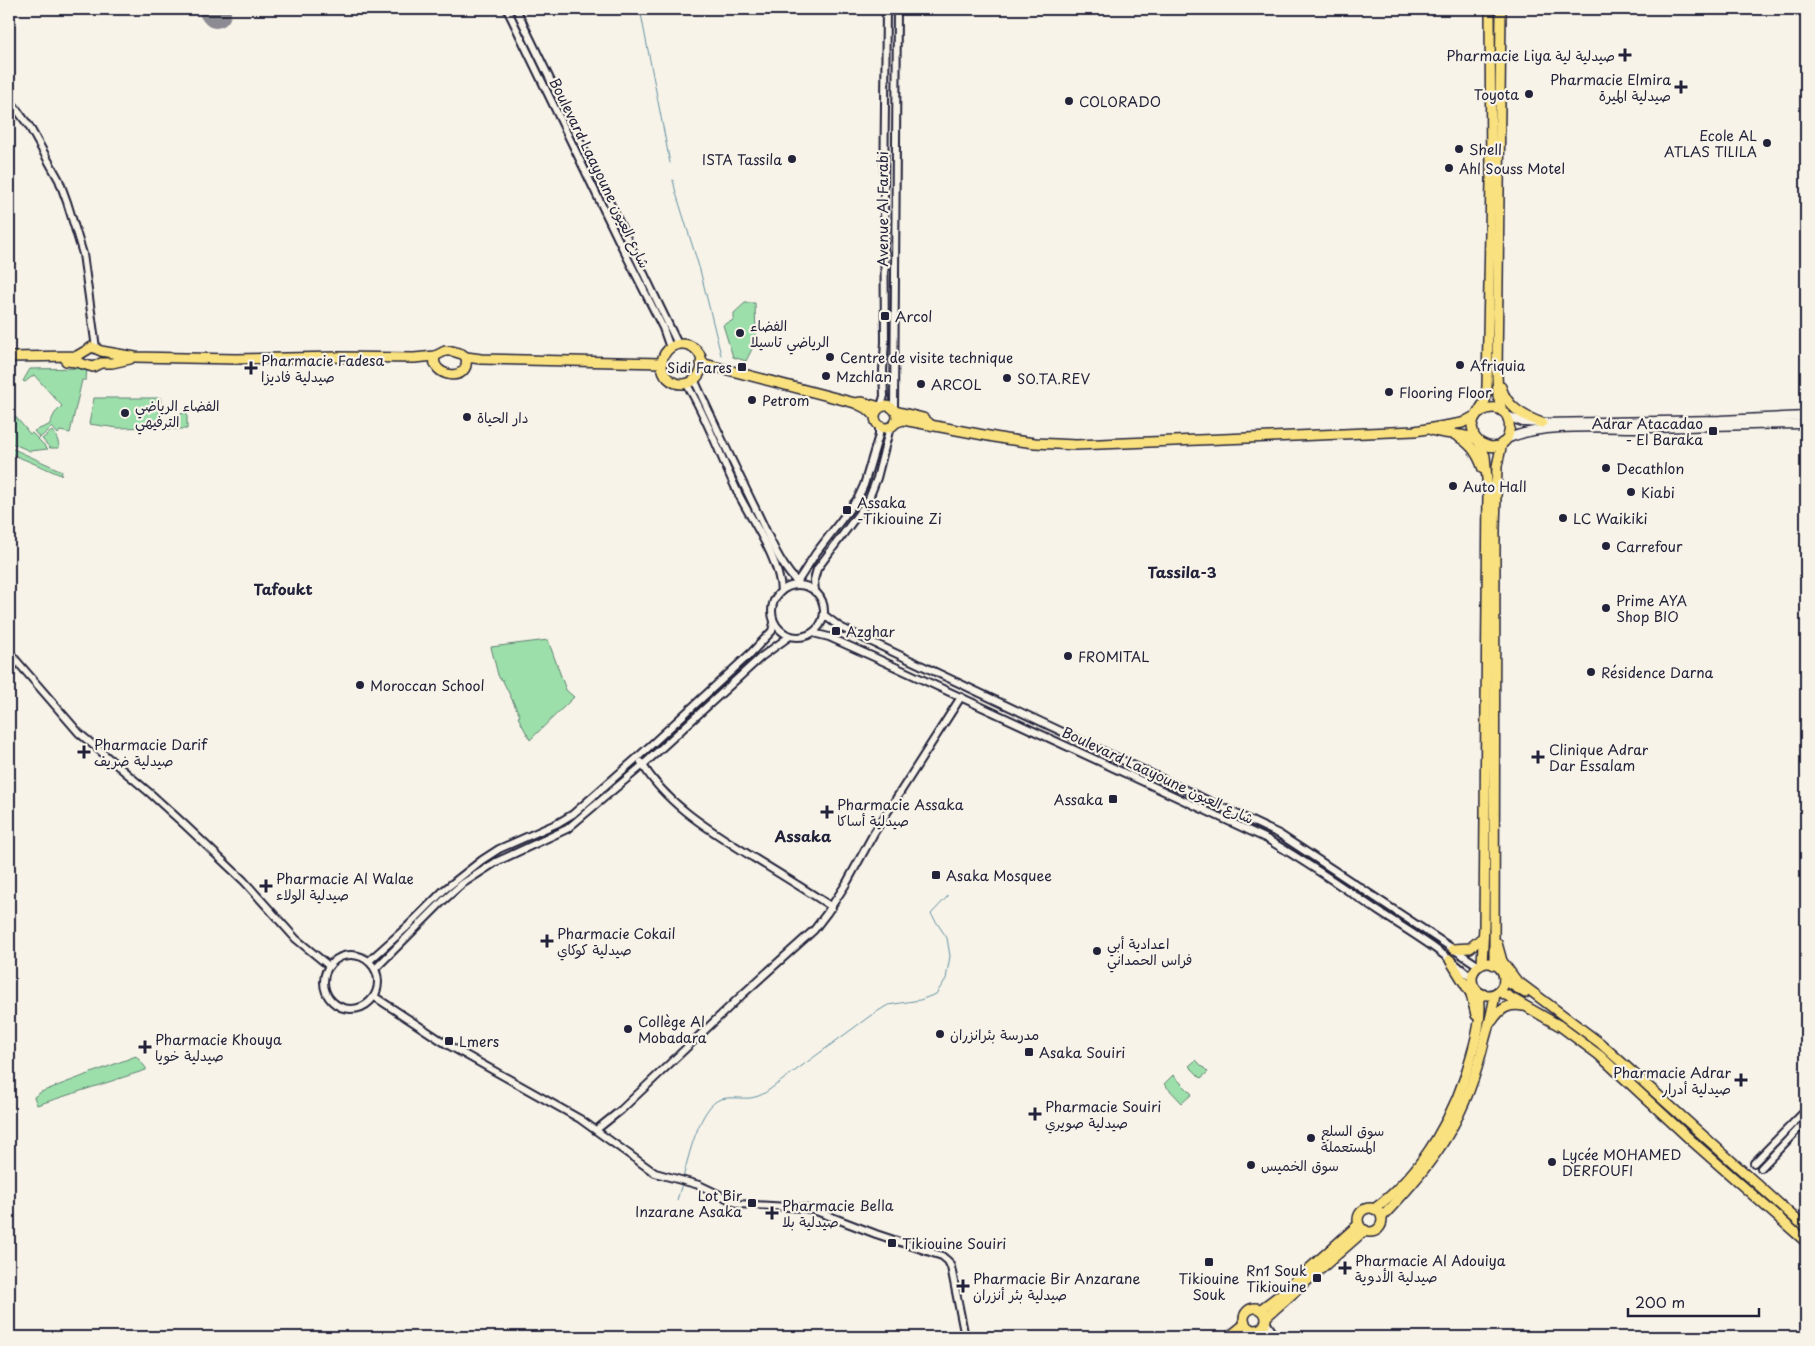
<svg xmlns="http://www.w3.org/2000/svg" width="1815" height="1346" viewBox="0 0 1815 1346" font-family="'Playpen Sans','Playpen Sans Arabic',sans-serif">
<rect width="100%" height="100%" fill="#f7f3e8"/>
<filter id="ink" filterUnits="userSpaceOnUse"><feTurbulence type="fractalNoise" baseFrequency=".02" numOctaves="2"/><feDisplacementMap in="SourceGraphic" scale="10" xChannelSelector="R" yChannelSelector="G"/><feConvolveMatrix kernelMatrix="1 2 1 2 8 2 1 2 1" color-interpolation-filters="sRGB"/></filter>
<g filter="url(#ink)">
<!-- green -->
<g fill="#9cdfaa" stroke="#5f8072">
<polygon points="745,303 755,303 756,341 746,361 733,357 723,325 734,320 734,313"/>
<polygon points="87,368 86,380 82,380 70,433 60,431 58,434 52,427 40,438 34,431 49,425 55,413 62,406 34,375 25,382 23,381 30,369"/>
<polygon points="94,398 161,398 158,427 118,428 89,424"/>
<polygon points="9,409 30,434 32,433 48,449 30,451 9,442"/>
<polygon points="187,412 187,429 168,429 169,418"/>
<path d="M52,431C56,435 59,442 59,448H50L42,439Z"/>
<polygon points="9,447 62,471 61,475 9,453"/>
<polygon points="548,640 566,690 574,697 530,740 518,717 520,716 502,679 500,679 498,675 491,647"/>
<polygon points="136,1056 146,1068 146,1070 37,1105 34,1097 41,1092"/>
<polygon points="1196,1060 1208,1072 1201,1078 1189,1066"/>
<polygon points="1173,1075 1192,1094 1182,1103 1164,1084"/>
</g>
<g fill="none" stroke-linecap="round" stroke-linejoin="round">
<!-- stream -->
<g stroke="#6290a4" stroke-width="1">
<polyline points="640,9 670,163"/>
<polyline points="673,180 676,193 700,270 721,355"/>
<path d="M683,1178C688,1158 700,1105 721,1099C733,1096 747,1100 755,1097C760,1096 765,1093 769,1090L870,1016L888,1005L920,1000L936,994L946,979L950,956L947,938L931,914L948,896"/>
<polyline points="677,1200 682,1184"/>
</g>
<!-- runway -->
<polyline stroke="#8c8a92" stroke-width="30" points="213,9 216,13"/>
<!-- tertiary casing -->
<g stroke="#22223b" stroke-width="10">
<g id="tertiary">
<polyline points="507,9 619,241 663,328 670,348"/>
<polyline points="516,9 678,344"/>
<polyline points="9,99 29,126 59,180 67,202 83,254 96,348"/>
<path d="M694,379C714,423 735,467 756,510C769,536 779,565 800,585"/>
<path d="M686,383C708,419 721,459 740,497C754,524 780,561 781,591"/>
<polyline points="881,406 884,396 883,370 885,342 884,197 886,9"/>
<polyline points="894,409 897,9"/>
<polyline points="796,584 816,553 858,498 864,485 879,435 879,426"/>
<circle cx="798" cy="611" r="26"/>
<polyline points="815,592 814,580 817,569 868,501 877,478 889,431 893,425"/>
<polyline points="824,615 840,627 1279,834 1479,966"/>
<path d="M813,633L829,637L876,658L1265,838C1304,860 1341,886 1378,911C1410,932 1444,952 1472,978"/>
<polyline points="9,652 79,733 151,794 185,825 244,881 296,939 329,966"/>
<path d="M641,762C666,805 713,832 754,858C780,874 806,890 832,907"/>
<circle cx="351" cy="982" r="27"/>
<polyline points="369,961 407,927 444,890 482,860 499,849 558,823 573,814 638,757 751,653 772,631 774,623"/>
<polyline points="375,969 444,900 462,884 496,862 567,829 643,765 761,657 790,636"/>
<polyline points="375,997 448,1045 580,1119 655,1173 699,1185 739,1204 804,1208 816,1211 876,1234 942,1256 948,1261 951,1267 965,1337"/>
<polyline points="596,1130 621,1110 743,994 814,930 827,913 846,884 874,833 961,697"/>
<polyline points="1754,1163 1806,1110"/>
<polyline points="1761,1168 1806,1121"/>
<polyline points="1266,1322 1276,1337"/>
<polyline points="1257,1330 1265,1337"/>
</g>
</g>
<!-- secondary casing -->
<g stroke="#22223b" stroke-width="11">
<g id="secondary">
<polyline points="1507,416 1523,422 1542,423 1720,420 1806,416"/>
<path d="M1507,439C1540,423 1604,428 1642,428C1697,427 1752,424 1806,424"/>
</g>
</g>
<!-- primary casing -->
<g stroke="#22223b" stroke-width="12">
<g id="primary">
<circle cx="682" cy="364" r="20"/>
<path d="M435,356C429,376 471,385 466,357"/>
<polyline points="9,357 77,356 92,347 101,351 135,357 236,359 339,357 414,358 435,356 445,351 452,351 462,354 466,357 481,359 662,363"/>
<polyline points="66,361 76,362 93,367 101,363 112,363 130,359"/>
<polyline points="701,363 855,403 869,410 874,415"/>
<polyline points="855,403 862,402 880,407"/>
<circle cx="886" cy="417" r="11"/>
<polyline points="895,411 923,418 930,424"/>
<polyline points="895,423 903,420 1005,439 1035,443 1076,445 1415,431 1462,423 1475,416"/>
<path d="M1429,429C1443,436 1461,432 1476,439"/>
</g>
</g>
<!-- trunk casing -->
<g stroke="#22223b" stroke-width="12">
<g id="trunk">
<polyline points="1501,9 1497,374 1498,396 1502,411"/>
<path d="M1501,387C1507,407 1523,416 1542,423"/>
<path d="M1452,433C1469,442 1477,451 1483,469"/>
<path d="M1479,442C1519,466 1520,390 1480,412"/>
<polyline points="1497,943 1502,961 1516,980 1600,1043 1806,1228"/>
<polyline points="1453,949 1470,948 1483,937"/>
<polyline points="1450,960 1471,994 1476,1015"/>
<circle cx="1488" cy="979" r="16"/>
<polyline points="1482,964 1484,926 1488,491 1485,456 1479,442 1474,436 1472,426 1474,419 1485,401 1487,387 1491,181 1490,9"/>
<polyline points="1494,965 1495,528 1497,466 1502,443"/>
<polyline points="1504,980 1525,993"/>
<polyline points="1499,991 1560,1026 1599,1055 1693,1142 1806,1242"/>
<path d="M1492,1021C1500,1009 1508,1003 1523,1006"/>
<circle cx="1370" cy="1220" r="12"/>
<path d="M1374,1209C1424,1172 1457,1112 1472,1053C1478,1032 1482,1014 1479,993"/>
<path d="M1382,1217C1437,1160 1467,1117 1485,1038C1489,1024 1493,1009 1495,994"/>
<circle cx="1255" cy="1319" r="11"/>
<polyline points="1261,1309 1281,1294 1359,1224"/>
<polyline points="1266,1317 1365,1230"/>
<polyline points="1229,1337 1245,1324"/>
</g>
</g>
<!-- tertiary -->
<use href="#tertiary" stroke="#f7f3e8" stroke-width="6"/>
<!-- secondary -->
<use href="#secondary" stroke="#f7f3e8" stroke-width="8"/>
<!-- primary -->
<use href="#primary" stroke="#fae180" stroke-width="9"/>
<!-- trunk -->
<use href="#trunk" stroke="#fae180" stroke-width="9"/>
</g>
</g>
<!-- markers -->
<g fill="#22223b" stroke="#f7f3e8" stroke-width="2">
<path d="M1622.5 47.5h5v5h5v5h-5v5h-5v-5h-5v-5h5z"/>
<path d="M1678.5 79.5h5v5h5v5h-5v5h-5v-5h-5v-5h5z"/>
<circle cx="1529" cy="94" r="5"/>
<circle cx="1069" cy="101" r="5"/>
<circle cx="1767" cy="143" r="5"/>
<circle cx="1459" cy="149" r="5"/>
<circle cx="792" cy="159" r="5"/>
<circle cx="1449" cy="168" r="5"/>
<rect x="880" y="311" width="10" height="10" rx="2.5"/>
<circle cx="740" cy="333" r="5"/>
<circle cx="830" cy="357" r="5"/>
<circle cx="1460" cy="365" r="5"/>
<rect x="737" y="362" width="10" height="10" rx="2.5"/>
<path d="M248.5 360.5h5v5h5v5h-5v5h-5v-5h-5v-5h5z"/>
<circle cx="826" cy="376" r="5"/>
<circle cx="1007" cy="378" r="5"/>
<circle cx="921" cy="384" r="5"/>
<circle cx="1389" cy="392" r="5"/>
<circle cx="752" cy="400" r="5"/>
<circle cx="125" cy="413" r="5"/>
<circle cx="467" cy="417" r="5"/>
<rect x="1708" y="426" width="10" height="10" rx="2.5"/>
<circle cx="1606" cy="468" r="5"/>
<circle cx="1453" cy="486" r="5"/>
<circle cx="1631" cy="492" r="5"/>
<rect x="842" y="505" width="10" height="10" rx="2.5"/>
<circle cx="1563" cy="518" r="5"/>
<circle cx="1606" cy="546" r="5"/>
<circle cx="1606" cy="608" r="5"/>
<rect x="831" y="626" width="10" height="10" rx="2.5"/>
<circle cx="1068" cy="656" r="5"/>
<circle cx="1591" cy="672" r="5"/>
<circle cx="360" cy="685" r="5"/>
<path d="M81.5 744.5h5v5h5v5h-5v5h-5v-5h-5v-5h5z"/>
<path d="M1535.5 749.5h5v5h5v5h-5v5h-5v-5h-5v-5h5z"/>
<rect x="1108" y="794" width="10" height="10" rx="2.5"/>
<path d="M824.5 804.5h5v5h5v5h-5v5h-5v-5h-5v-5h5z"/>
<rect x="931" y="870" width="10" height="10" rx="2.5"/>
<path d="M263.5 878.5h5v5h5v5h-5v5h-5v-5h-5v-5h5z"/>
<path d="M544.5 933.5h5v5h5v5h-5v5h-5v-5h-5v-5h5z"/>
<circle cx="1097" cy="951" r="5"/>
<circle cx="628" cy="1029" r="5"/>
<circle cx="940" cy="1034" r="5"/>
<rect x="444" y="1036" width="10" height="10" rx="2.5"/>
<path d="M142.5 1039.5h5v5h5v5h-5v5h-5v-5h-5v-5h5z"/>
<rect x="1024" y="1047" width="10" height="10" rx="2.5"/>
<path d="M1738.5 1072.5h5v5h5v5h-5v5h-5v-5h-5v-5h5z"/>
<path d="M1032.5 1106.5h5v5h5v5h-5v5h-5v-5h-5v-5h5z"/>
<circle cx="1311" cy="1138" r="5"/>
<circle cx="1552" cy="1162" r="5"/>
<circle cx="1251" cy="1165" r="5"/>
<rect x="747" y="1198" width="10" height="10" rx="2.5"/>
<path d="M769.5 1205.5h5v5h5v5h-5v5h-5v-5h-5v-5h5z"/>
<rect x="887" y="1238" width="10" height="10" rx="2.5"/>
<rect x="1204" y="1257" width="10" height="10" rx="2.5"/>
<path d="M1342.5 1260.5h5v5h5v5h-5v5h-5v-5h-5v-5h5z"/>
<rect x="1312" y="1273" width="10" height="10" rx="2.5"/>
<path d="M960.5 1278.5h5v5h5v5h-5v5h-5v-5h-5v-5h5z"/>
</g>
<g text-anchor="middle" dominant-baseline="central" stroke-width="4.5" stroke-linejoin="round" paint-order="stroke">
<!-- poi labels -->
<g font-size="14" fill="#22223b" stroke="#f7f3e8" text-anchor="start">
<text x="1615" y="55" text-anchor="end">Pharmacie Liya صيدلية لية</text>
<text x="1671" y="79" text-anchor="end">Pharmacie Elmira<tspan x="1671" dy="16">صيدلية الميرة</tspan></text>
<text x="1519" y="94" text-anchor="end">Toyota</text>
<text x="1079" y="101">COLORADO</text>
<text x="1757" y="135" text-anchor="end">Ecole AL<tspan x="1757" dy="16">ATLAS TILILA</tspan></text>
<text x="1469" y="149">Shell</text>
<text x="782" y="159" text-anchor="end">ISTA Tassila</text>
<text x="1459" y="168">Ahl Souss Motel</text>
<text x="895" y="316">Arcol</text>
<text x="750" y="325">الفضاء<tspan x="750" dy="16">الرياضي تاسيلا</tspan></text>
<text x="840" y="357">Centre de visite technique</text>
<text x="261" y="360">Pharmacie Fadesa<tspan x="261" dy="16">صيدلية فاديزا</tspan></text>
<text x="1470" y="365">Afriquia</text>
<text x="732" y="367" text-anchor="end">Sidi Fares</text>
<text x="836" y="376">Mzchlan</text>
<text x="1017" y="378">SO.TA.REV</text>
<text x="931" y="384">ARCOL</text>
<text x="1399" y="392">Flooring Floor</text>
<text x="762" y="400">Petrom</text>
<text x="135" y="405">الفضاء الرياضي<tspan x="135" dy="16">الترفيهي</tspan></text>
<text x="477" y="417">دار الحياة</text>
<text x="1703" y="423" text-anchor="end">Adrar Atacadao<tspan x="1703" dy="16">- El Baraka</tspan></text>
<text x="1616" y="468">Decathlon</text>
<text x="1463" y="486">Auto Hall</text>
<text x="1641" y="492">Kiabi</text>
<text x="857" y="502">Assaka<tspan x="857" dy="16">-Tikiouine Zi</tspan></text>
<text x="1573" y="518">LC Waikiki</text>
<text x="1616" y="546">Carrefour</text>
<text x="1616" y="600">Prime AYA<tspan x="1616" dy="16">Shop BIO</tspan></text>
<text x="846" y="631">Azghar</text>
<text x="1078" y="656">FROMITAL</text>
<text x="1601" y="672">Résidence Darna</text>
<text x="370" y="685">Moroccan School</text>
<text x="94" y="744">Pharmacie Darif<tspan x="94" dy="16">صيدلية ضريف</tspan></text>
<text x="1549" y="749">Clinique Adrar<tspan x="1549" dy="16">Dar Essalam</tspan></text>
<text x="1103" y="799" text-anchor="end">Assaka</text>
<text x="837" y="804">Pharmacie Assaka<tspan x="837" dy="16">صيدلية أساكا</tspan></text>
<text x="946" y="875">Asaka Mosquee</text>
<text x="276" y="878">Pharmacie Al Walae<tspan x="276" dy="16">صيدلية الولاء</tspan></text>
<text x="557" y="933">Pharmacie Cokail<tspan x="557" dy="16">صيدلية كوكاي</tspan></text>
<text x="1107" y="943">اعدادية أبي<tspan x="1107" dy="16">فراس الحمداني</tspan></text>
<text x="638" y="1021">Collège Al<tspan x="638" dy="16">Mobadara</tspan></text>
<text x="950" y="1034">مدرسة بئرانزران</text>
<text x="155" y="1039">Pharmacie Khouya<tspan x="155" dy="16">صيدلية خويا</tspan></text>
<text x="459" y="1041">Lmers</text>
<text x="1039" y="1052">Asaka Souiri</text>
<text x="1731" y="1072" text-anchor="end">Pharmacie Adrar<tspan x="1731" dy="16">صيدلية أدرار</tspan></text>
<text x="1045" y="1106">Pharmacie Souiri<tspan x="1045" dy="16">صيدلية صويري</tspan></text>
<text x="1321" y="1130">سوق السلع<tspan x="1321" dy="16">المستعملة</tspan></text>
<text x="1562" y="1154">Lycée MOHAMED<tspan x="1562" dy="16">DERFOUFI</tspan></text>
<text x="1261" y="1165">سوق الخميس</text>
<text x="742" y="1195" text-anchor="end">Lot Bir<tspan x="742" dy="16">Inzarane Asaka</tspan></text>
<text x="782" y="1205">Pharmacie Bella<tspan x="782" dy="16">صيدلية بلا</tspan></text>
<text x="902" y="1243">Tikiouine Souiri</text>
<text x="1355" y="1260">Pharmacie Al Adouiya<tspan x="1355" dy="16">صيدلية الأدوية</tspan></text>
<text x="1307" y="1270" text-anchor="end">Rn1 Souk<tspan x="1307" dy="16">Tikiouine</tspan></text>
<text x="973" y="1278">Pharmacie Bir Anzarane<tspan x="973" dy="16">صيدلية بئر أنزران</tspan></text>
<text x="1209" y="1278" text-anchor="middle">Tikiouine<tspan x="1209" dy="16">Souk</tspan></text>
</g>
<!-- street labels -->
<g font-size="14" fill="#22223b" stroke="#f7f3e8">
<text transform="translate(600 173) rotate(64)">Boulevard Laayoune شارع العيون</text>
<text transform="translate(882 209) rotate(-90)">Avenue Al Farabi</text>
<text transform="translate(1158 775) rotate(25)">Boulevard Laayoune شارع العيون</text>
</g>
<!-- neighbourhood labels -->
<g font-size="15" font-weight="bold" fill="#22223b" stroke="#f7f3e8">
<text x="1182" y="571">Tassila-3</text>
<text x="283" y="588">Tafoukt</text>
<text x="803" y="835">Assaka</text>
</g>
</g>
<!-- margin -->
<rect width="1815" height="1346" fill="none" stroke="#f7f3e8" stroke-width="30"/>
<rect x="15" y="15" width="1785" height="1316" fill="none" stroke="#22223b" stroke-width="2" filter="url(#ink)"/>
<!-- scale -->
<path d="M1628 1308v8h131v-8" fill="none" stroke="#22223b" stroke-width="2.5"/>
<text x="1635" y="1308" font-size="15" fill="#22223b" stroke="#f7f3e8" stroke-width="4" paint-order="stroke">200 m</text>
</svg>
